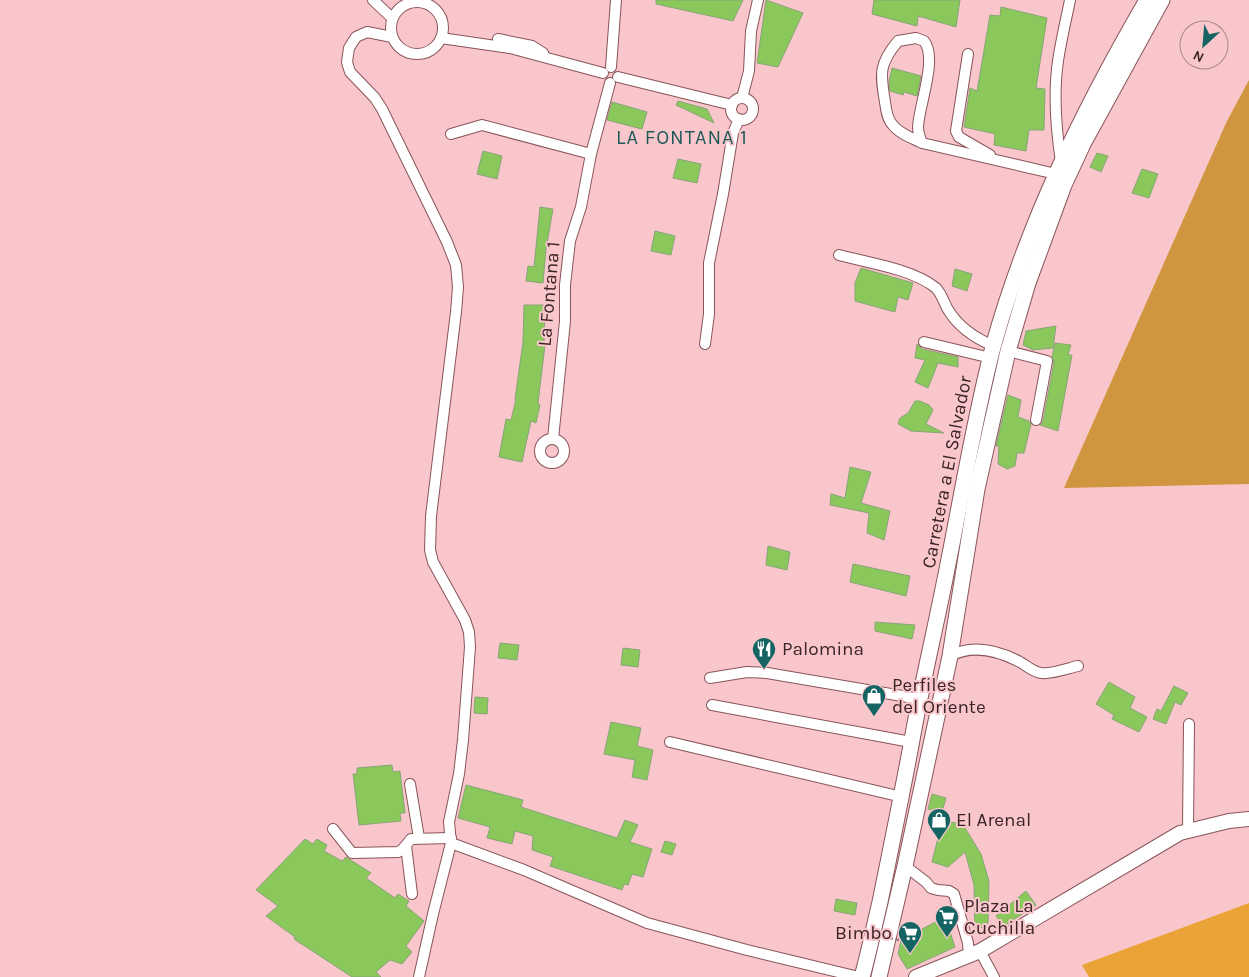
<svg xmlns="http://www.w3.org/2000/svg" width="1249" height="977" viewBox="0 0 1249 977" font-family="Karla,sans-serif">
<rect width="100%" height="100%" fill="#f9c7cb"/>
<!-- green -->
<polygon fill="#eaa336" points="1249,903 1249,977 1089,977 1082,965"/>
<!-- forest -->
<polygon fill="#d0953f" points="1249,80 1249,484 1064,488 1227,121"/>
<!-- building -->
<g fill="#8ac85c" stroke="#89a477">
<polygon points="656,0 743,0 733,21 656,4"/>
<polygon points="766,0 803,13 778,67 757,63"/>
<polygon points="874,0 960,0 956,27 918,16 917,26 872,14"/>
<polygon points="1001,7 1047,18 1036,88 1045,89 1044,130 1029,130 1026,151 994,145 995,134 964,127 970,88 977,91 990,15 1000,16"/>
<polygon points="892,68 921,76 917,96 904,92 903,95 890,91 889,82"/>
<polygon points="678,101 707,109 714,123 676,105"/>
<polygon points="612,102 647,112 642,129 607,120"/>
<polygon points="483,151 502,156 497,179 477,174"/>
<polygon points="1097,153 1108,156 1101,172 1090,167"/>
<polygon points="678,159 701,164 697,183 673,178"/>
<polygon points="1142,169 1158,174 1149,198 1132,193"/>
<polygon points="540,207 553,209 546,249 543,283 526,281 528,266 534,267"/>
<polygon points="655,231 675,236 671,255 651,251"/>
<polygon points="861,268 913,283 908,300 898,297 895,312 855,301 855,283"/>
<polygon points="955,269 972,274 967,291 952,286"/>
<polygon points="524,305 545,305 544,345 545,345 538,403 540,405 536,423 531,421 522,462 499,457 506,419 511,420 516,399 515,399 523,342"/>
<polygon points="1056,326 1053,348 1033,350 1023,345 1026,331"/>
<polygon points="1055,343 1071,345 1068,355 1072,355 1058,431 1040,425 1043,421 1054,362 1052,357"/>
<polygon points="917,344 922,349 958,357 958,367 938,363 928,388 915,382 925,360 915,358"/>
<polygon points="1008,395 1021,400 1018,417 1029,421 1031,424 1024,453 1017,453 1015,466 1007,469 998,464 999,446 996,446"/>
<polygon points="915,401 920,401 929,405 933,410 926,424 944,433 911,431 898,424 900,418 908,413"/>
<polygon points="850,467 871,472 861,503 890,511 884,540 867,533 869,513 830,505 831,494 845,498"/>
<polygon points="768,546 790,552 787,570 766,565"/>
<polygon points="853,564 910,576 906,596 850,582"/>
<polygon points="875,622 915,625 912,639 875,631"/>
<polygon points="500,643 519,645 517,660 498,658"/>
<polygon points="623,648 640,650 638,667 621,665"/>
<polygon points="1109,682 1135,697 1130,708 1147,717 1139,732 1112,719 1114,715 1096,704"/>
<polygon points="1174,686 1188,693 1181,705 1175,702 1166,724 1153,719 1157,709 1161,711"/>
<polygon points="475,697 488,698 487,714 474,713"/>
<polygon points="611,722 641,728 637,746 653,750 647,780 632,777 635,760 604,754"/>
<polygon points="392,765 393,772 400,771 405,813 400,813 401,821 359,825 353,774 357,774 357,768"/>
<polygon points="466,785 523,800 521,807 617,838 625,820 638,825 630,842 652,849 643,877 632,874 628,885 624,884 622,890 550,866 553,857 532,850 533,836 515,831 512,844 487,838 490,827 458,818"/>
<polygon points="932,794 946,798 942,812 928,809"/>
<polygon points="942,822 962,823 981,854 989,881 988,923 975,932 974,885 965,852 948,867 932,862"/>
<polygon points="305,839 313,844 317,839 327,845 324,851 342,861 346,857 371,873 366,878 395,898 398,894 409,901 406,906 424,921 406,946 412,952 402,964 390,960 376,972 381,977 352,977 294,939 295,937 266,916 278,906 256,890"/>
<polygon points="665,841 676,844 672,855 661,852"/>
<polygon points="1026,891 1036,905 1004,926 996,916"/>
<polygon points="836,899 857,903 855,915 834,911"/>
<polygon points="945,917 955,947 907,969 898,954 901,940"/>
</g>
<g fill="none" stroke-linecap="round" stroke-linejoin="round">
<!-- minor casing -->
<g stroke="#885459" stroke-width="12">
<g id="minor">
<polyline points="373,0 392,18"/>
<circle cx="417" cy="28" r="26"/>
<polyline points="392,37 367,32 356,37 349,48 347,62 350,72 375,98 382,109 447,242 456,265 458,287 456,312 431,516 430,550 433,562 465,620 469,632 470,647 463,740 459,774 449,822 451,843 433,914 419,977"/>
<polyline points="441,38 510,48 603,73"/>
<polyline points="498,39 532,46 543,53"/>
<polyline points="968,54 956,131 959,137 990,155"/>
<polyline points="611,67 616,0"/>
<polyline points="618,77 732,105"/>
<polyline points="742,98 749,71 751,31 758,0"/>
<circle cx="742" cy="109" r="11"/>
<polyline points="451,134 482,125 591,154"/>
<path d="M922,143C920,138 918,132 918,127C919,105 938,58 924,41L916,38L898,41C879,64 880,73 885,102C886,109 887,119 892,124C898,133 912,138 922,143L1056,174"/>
<path d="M1061,162C1056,129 1053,95 1058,61C1061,41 1066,20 1070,0"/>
<path d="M839,255C869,263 913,269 936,288C941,293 944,302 947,308C958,327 974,338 994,346"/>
<polyline points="924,342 991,358"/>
<polyline points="705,344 709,314 709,263 723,194 733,133 739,119"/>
<polyline points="1008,351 1047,361 1036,420"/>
<polyline points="553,439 565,321 565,285 570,241 581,207 591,154 610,83"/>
<circle cx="552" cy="451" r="12"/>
<path d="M950,656C973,644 999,651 1020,662C1027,666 1033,672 1041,673C1049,675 1069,668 1078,666"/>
<polyline points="710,678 747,672 767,673 920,699"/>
<polyline points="712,705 911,742"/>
<polyline points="670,742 902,797"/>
<polyline points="410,784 419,838"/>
<polyline points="333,829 352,853 398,852 402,850 411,839 451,838"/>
<polyline points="1188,831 1189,724"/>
<polyline points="451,843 524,870 647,923 747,950 859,977"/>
<polyline points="406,846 412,894"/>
<polyline points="905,866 926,882 931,888 938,890 949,891 954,894 968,943 969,955"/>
<polyline points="980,951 994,977"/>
</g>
</g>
<!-- major casing -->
<g stroke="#885459" stroke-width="16">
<polyline id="major" points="916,977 980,951 1180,833 1229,821 1249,819"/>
</g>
<!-- highway casing -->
<g stroke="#885459" stroke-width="17">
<g id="highway">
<path d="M862,977C869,952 874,927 880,902C891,848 902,794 912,740C922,683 936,626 947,569C962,495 974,420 993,347C1027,224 1083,110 1147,0"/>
<polyline points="879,977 905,866 950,656 977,489 1008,351 1028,283 1064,185 1083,144 1162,0"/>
</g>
</g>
<!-- minor -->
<use href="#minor" stroke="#fff" stroke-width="10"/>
<!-- major -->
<use href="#major" stroke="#fff" stroke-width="14"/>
<!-- highway -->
<use href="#highway" stroke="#fff" stroke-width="15"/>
<!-- path-bridge -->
<polyline stroke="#916e70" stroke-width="2" stroke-dasharray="4 2.5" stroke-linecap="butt" points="870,934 899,940"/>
</g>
<!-- icons -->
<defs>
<g id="restaurant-pin" transform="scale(1.25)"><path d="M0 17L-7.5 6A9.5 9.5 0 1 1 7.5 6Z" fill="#146463" stroke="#f9c7cb"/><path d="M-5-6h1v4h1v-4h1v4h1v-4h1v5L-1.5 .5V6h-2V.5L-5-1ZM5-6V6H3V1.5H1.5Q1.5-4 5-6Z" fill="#fff"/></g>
<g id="shop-pin" transform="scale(1.25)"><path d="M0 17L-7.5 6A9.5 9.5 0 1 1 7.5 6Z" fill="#146463" stroke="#f9c7cb"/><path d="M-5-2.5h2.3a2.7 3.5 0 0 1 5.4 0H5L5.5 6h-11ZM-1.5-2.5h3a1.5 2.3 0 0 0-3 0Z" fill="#fff"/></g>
<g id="supermarket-pin" transform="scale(1.25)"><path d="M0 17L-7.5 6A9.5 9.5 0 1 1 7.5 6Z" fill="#146463" stroke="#f9c7cb"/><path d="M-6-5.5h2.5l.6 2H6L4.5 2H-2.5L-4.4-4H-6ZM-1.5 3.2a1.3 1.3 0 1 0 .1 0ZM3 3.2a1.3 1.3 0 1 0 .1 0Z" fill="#fff"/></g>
</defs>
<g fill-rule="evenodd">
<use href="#restaurant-pin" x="764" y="649"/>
<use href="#shop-pin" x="874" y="696"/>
<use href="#shop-pin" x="939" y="820"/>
<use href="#supermarket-pin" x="947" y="917"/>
<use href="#supermarket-pin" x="910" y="933"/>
</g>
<g text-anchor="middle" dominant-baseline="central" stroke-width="4" stroke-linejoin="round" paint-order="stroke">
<!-- street labels -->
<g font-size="19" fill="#3b2426" stroke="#f9c7cb">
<text transform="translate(549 294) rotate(-85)">La Fontana 1</text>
<text transform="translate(947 472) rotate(-79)">Carretera a El Salvador</text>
</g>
<!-- poi labels -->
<g font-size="19" fill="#3b2426" stroke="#f9c7cb" text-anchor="start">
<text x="782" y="649">Palomina</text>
<text x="892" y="685">Perfiles<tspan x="892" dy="22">del Oriente</tspan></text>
<text x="956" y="820">El Arenal</text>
<text x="964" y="906">Plaza La<tspan x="964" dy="22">Cuchilla</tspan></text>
<text x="892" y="933" text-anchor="end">Bimbo</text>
</g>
<!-- neighbourhood labels -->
<g font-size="20" letter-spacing="1" fill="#1e5958" stroke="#f9c7cb">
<text x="682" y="137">LA FONTANA 1</text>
</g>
</g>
<!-- north arrow -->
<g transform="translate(1204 45) rotate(206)"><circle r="24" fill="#f9c7cb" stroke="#ad8689"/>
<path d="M0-4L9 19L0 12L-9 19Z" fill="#146463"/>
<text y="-8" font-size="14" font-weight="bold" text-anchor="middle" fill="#3b2426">N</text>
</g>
</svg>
